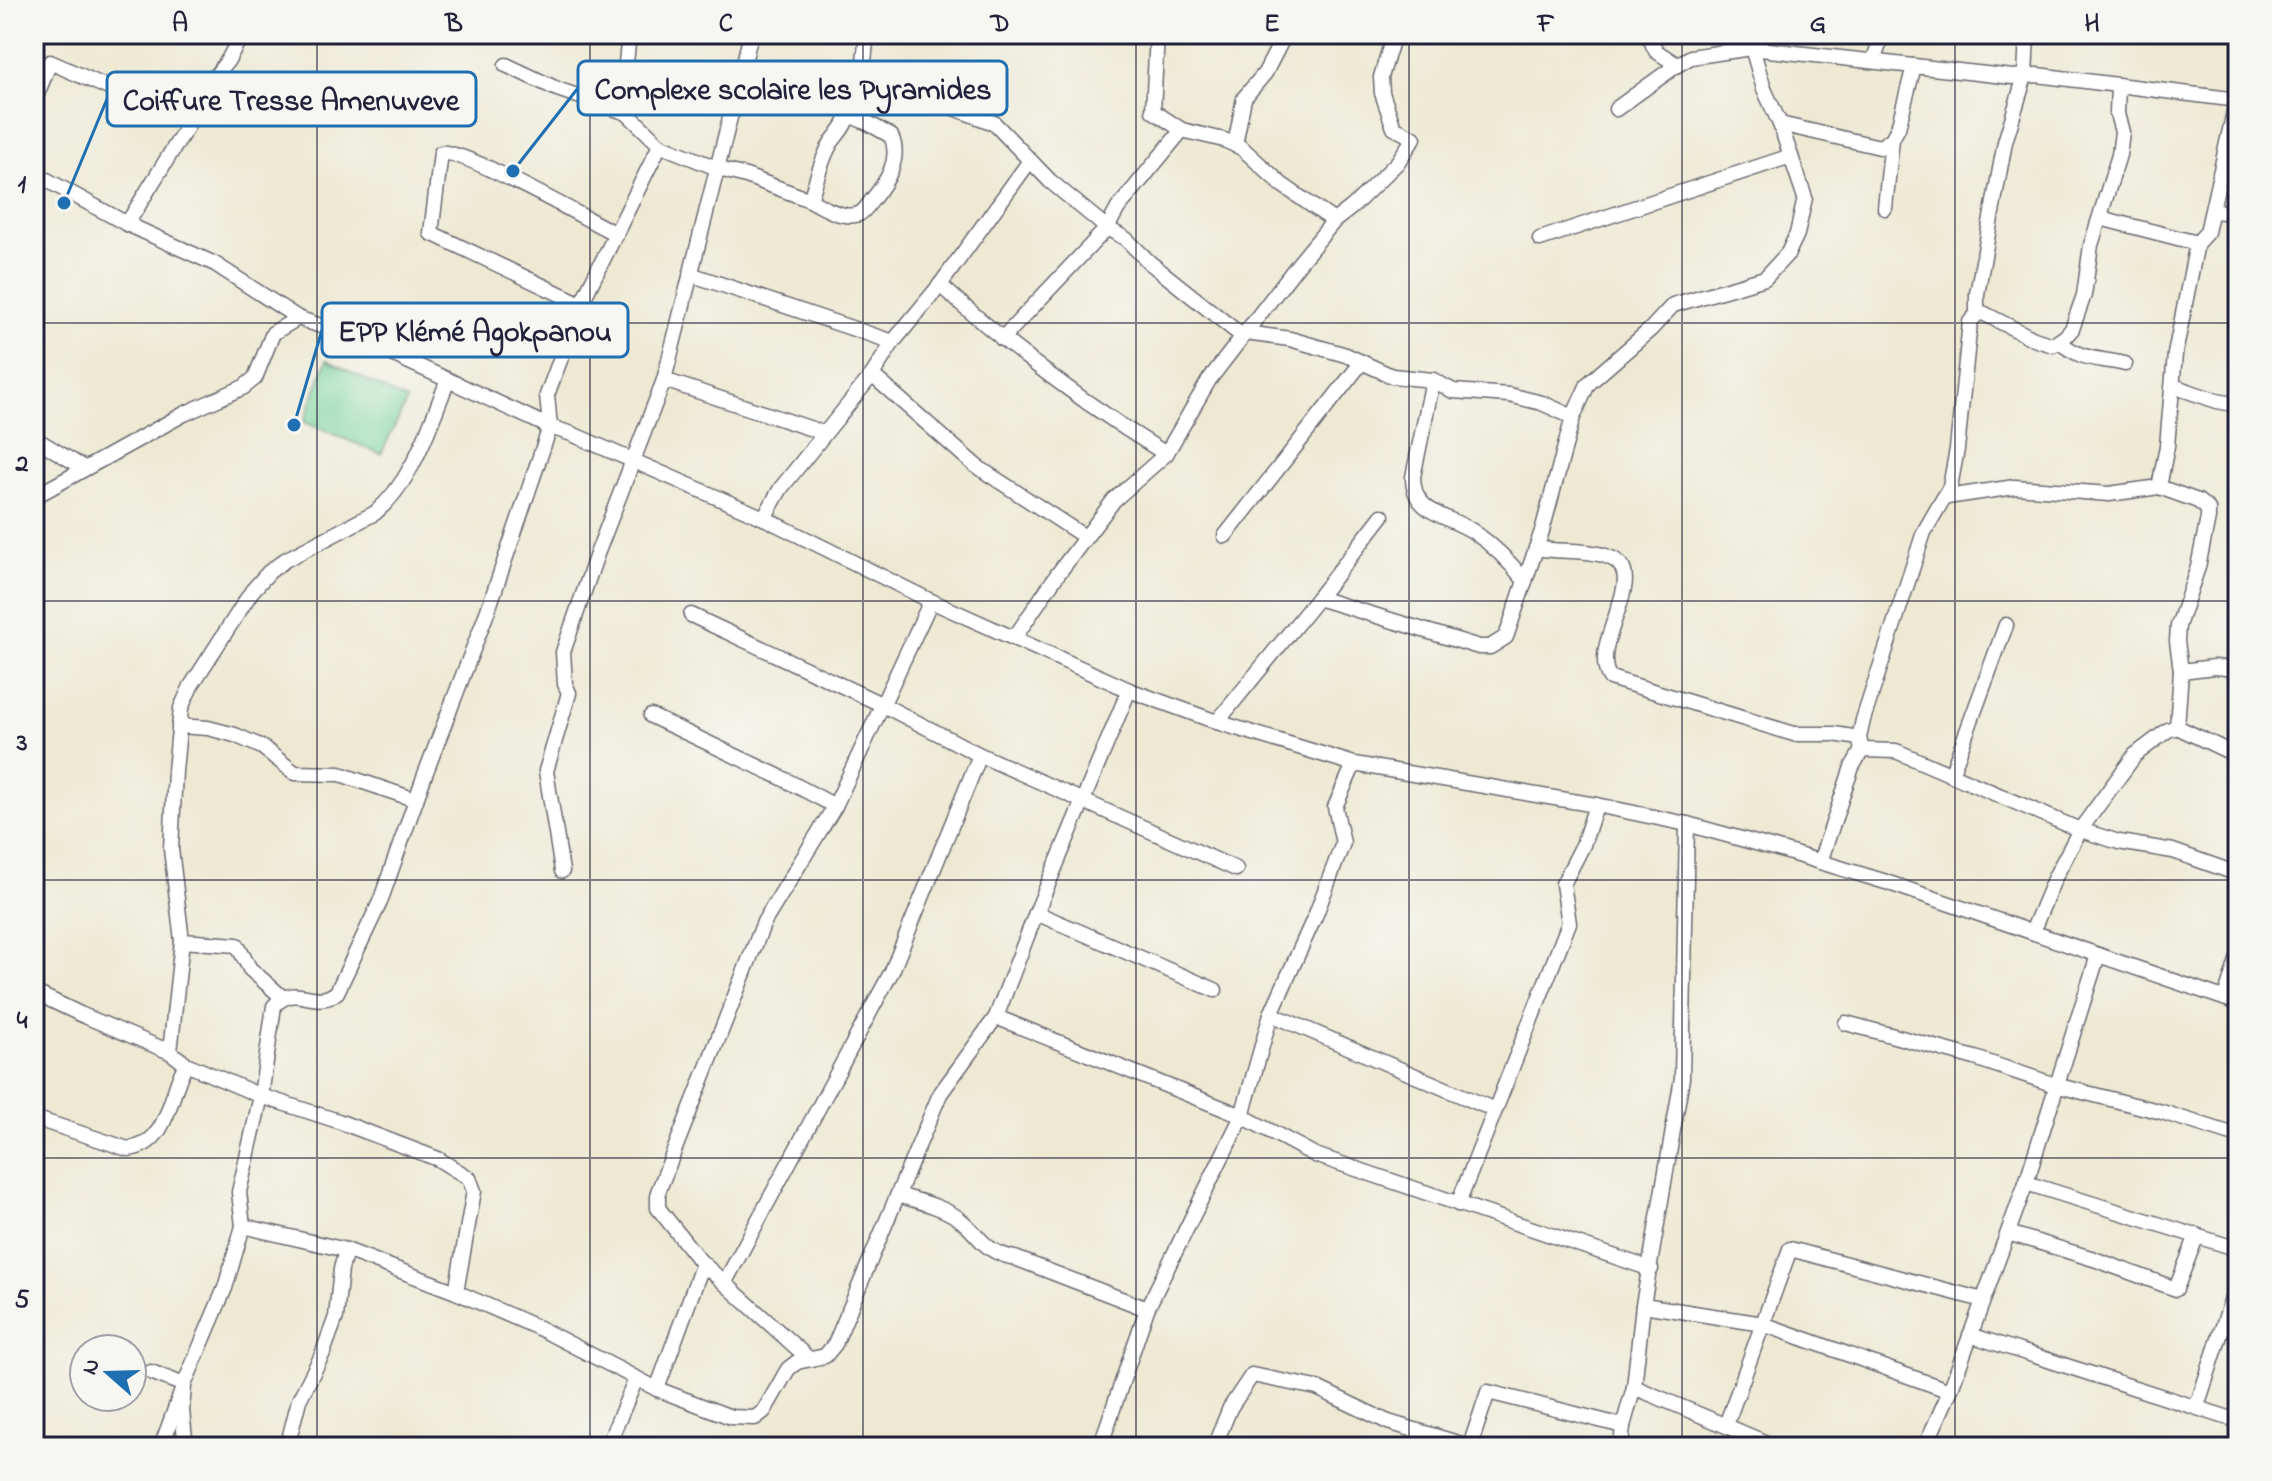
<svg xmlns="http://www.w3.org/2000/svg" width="2272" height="1481" viewBox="0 0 2272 1481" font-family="'Indie Flower',sans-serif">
<rect width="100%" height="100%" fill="#f6f6f2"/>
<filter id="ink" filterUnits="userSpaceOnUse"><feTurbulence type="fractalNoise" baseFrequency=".0125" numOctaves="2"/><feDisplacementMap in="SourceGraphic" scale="16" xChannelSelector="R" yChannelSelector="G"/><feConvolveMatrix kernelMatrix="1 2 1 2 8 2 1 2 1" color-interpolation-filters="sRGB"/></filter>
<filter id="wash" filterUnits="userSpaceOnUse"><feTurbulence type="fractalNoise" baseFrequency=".006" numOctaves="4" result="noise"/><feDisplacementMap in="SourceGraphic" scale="32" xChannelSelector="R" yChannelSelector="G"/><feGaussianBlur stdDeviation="1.8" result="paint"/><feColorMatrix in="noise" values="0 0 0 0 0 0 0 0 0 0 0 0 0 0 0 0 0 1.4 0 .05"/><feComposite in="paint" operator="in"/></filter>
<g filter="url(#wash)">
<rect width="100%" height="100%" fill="#ede9d3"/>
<!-- garden -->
<polygon fill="#77d299" stroke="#4c7a6a" stroke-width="2" points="327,360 407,401 381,454 304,422"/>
</g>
<g filter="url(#ink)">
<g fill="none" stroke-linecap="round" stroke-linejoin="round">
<!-- minor casing -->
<g stroke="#696870" stroke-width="17">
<g id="minor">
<path d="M629,34L622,101L627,113L660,145L719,169L746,176L810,200C816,182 821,160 831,143C839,132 843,130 849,115L868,123L891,136C902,159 886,183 872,200C868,205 864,212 859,214C844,220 822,207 810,200"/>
<polyline points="1157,34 1153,111 1182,130 1118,208 1107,228 1126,239 1149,262 1242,336"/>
<polyline points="1655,34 1651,41 1656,51 1677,65 1691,57 1751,48 2013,77 2037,75 2238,100"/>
<polyline points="1873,61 1883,34"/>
<polyline points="506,65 557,89 627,113"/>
<polyline points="863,70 917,80 951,107 994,123 1050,181 1107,228 1002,339"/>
<polyline points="34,102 50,62 154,108"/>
<polyline points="1616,109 1677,65"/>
<polyline points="849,115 863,70 867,34"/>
<polyline points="1780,124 1880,147 1892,139 1898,128 1914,66"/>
<polyline points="1182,130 1224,140 1242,148 1281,184 1334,221"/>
<polyline points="1235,145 1244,98 1265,73 1285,34"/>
<polyline points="34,173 127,224 215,264 298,318 366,342 550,427 572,434 764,518 931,601 1129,690 1217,722 1354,764 1596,805 1687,824 1781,850 1886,882 2238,1003"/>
<polyline points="1885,208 1892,139"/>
<polyline points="2212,211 2238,213"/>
<polyline points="2100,218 2197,243"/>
<polyline points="127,224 188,125 202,94 228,60 242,34"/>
<polyline points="1540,239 1791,156"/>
<polyline points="693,275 893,342"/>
<path d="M940,285C1010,348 1086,405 1166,454"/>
<path d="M581,304L431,233L441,153C462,148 588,220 616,234"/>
<polyline points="1977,314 1977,294 2005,142 2025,76 2027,34"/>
<polyline points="1245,333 1290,339 1346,355 1392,376 1433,380 1453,391 1509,395 1542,403 1573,417"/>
<path d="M2059,342C2086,362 2094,357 2125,364"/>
<polyline points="872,375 976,466 1085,537"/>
<polyline points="664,380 824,433"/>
<path d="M1433,380L1413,477C1413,515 1449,515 1474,532C1494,546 1510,562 1525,581"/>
<polyline points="2173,386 2217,401 2238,405"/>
<polyline points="34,438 84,468"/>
<polyline points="2159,487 2167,446 2175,354 2197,243 2207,232 2238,94"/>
<polyline points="34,497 184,414 244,387 255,378 273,333 298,318"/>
<polyline points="1947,497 2015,487 2109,494 2159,487 2198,501 2208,509 2208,518 2198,567 2178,626 2177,641 2181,671 2177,727"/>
<polyline points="764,518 781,488 872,375 893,342 940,285 1029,162"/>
<polyline points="1225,536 1362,362"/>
<path d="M1536,548C1560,553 1588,548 1611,558C1652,576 1587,644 1610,678L1794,734H1834L1859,738"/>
<polyline points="1318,598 1382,516"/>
<polyline points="691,615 883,705 980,755 1236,869"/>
<polyline points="1015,637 1057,575 1114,500 1166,454 1209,380 1300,262 1334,221 1352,207 1397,163 1414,138 1394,128 1382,93 1381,77 1394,34"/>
<polyline points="2181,671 2214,667 2238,669"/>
<polyline points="651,716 780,777 835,806"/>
<polyline points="1217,722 1318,598 1479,647 1490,647 1506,637 1542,531 1573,417 1588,384 1651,329 1673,305 1765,278 1788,253 1797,234 1805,198 1780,124 1764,89 1748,34"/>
<polyline points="179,726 208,728 235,735 262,747 295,773 340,774 416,800"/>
<polyline points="1862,750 1859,738 1863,720 1924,532 1950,487 1957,449 1970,322 1977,314 1983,313 2034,339 2053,345 2065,337 2072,329 2084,295 2091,245 2119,155 2122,132 2117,114 2118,85"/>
<polyline points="1951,775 2006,625"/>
<polyline points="1820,862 1852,767 1862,750 1896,751 2080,830 2119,842 2173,851 2238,874"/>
<polyline points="562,871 546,771 569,693 565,684 563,652 597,554 664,380 751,34"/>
<polyline points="1036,913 1215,990"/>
<polyline points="2032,932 2055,877 2080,830 2135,755 2168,730 2177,727 2238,756"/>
<polyline points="182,941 237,945 250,969 282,997"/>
<polyline points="34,992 80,1014 170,1052"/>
<polyline points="2225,998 2238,957"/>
<polyline points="1271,1014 1495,1110"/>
<polyline points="996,1017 1242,1116 1315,1155 1651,1269"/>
<polyline points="1846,1023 1975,1058 2055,1085 2162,1112 2238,1136"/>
<polyline points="186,1064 261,1096 338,1121 438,1159 469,1178 474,1191 456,1292"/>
<path d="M34,1118L128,1149C170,1145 169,1092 186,1064L170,1052L182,941L171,849L175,771L181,708L191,686L252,591L269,572L285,560L375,513C414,480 429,426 448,380"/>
<polyline points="2026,1183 2238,1249"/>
<path d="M898,1195C917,1201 941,1206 958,1218C982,1236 981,1251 1015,1258L1147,1309"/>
<polyline points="1458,1204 1569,923 1563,884 1583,845 1596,805"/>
<polyline points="243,1226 346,1250 456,1292 541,1329 657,1389 731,1417 755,1418 764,1411 788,1369 797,1362 825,1356 835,1344 940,1094 996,1017 1036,913 1129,690"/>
<polyline points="2008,1233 2094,1259 2176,1289 2197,1235"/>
<polyline points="700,1261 808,1358"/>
<polyline points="725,1282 892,971 980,755"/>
<polyline points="1643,1305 1763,1324 1950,1391"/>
<polyline points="1970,1335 2238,1421"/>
<polyline points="151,1372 184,1385 182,1411 186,1447"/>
<polyline points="1634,1387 1776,1447"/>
<polyline points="657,1389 702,1266 700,1261 658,1208 658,1192 764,922 835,806 931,601"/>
<polyline points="2197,1406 2238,1280"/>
<polyline points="1726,1425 1790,1249 1983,1300"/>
<polyline points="1470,1446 1488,1392 1623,1426"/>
<polyline points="55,1447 69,1447"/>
<path d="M161,1447L184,1385L225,1288L243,1226L239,1192L261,1096L274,1006C296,981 315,1011 337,992L380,902L424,777L488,610L550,427L547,395L581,304L660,145"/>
<polyline points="287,1447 299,1400 322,1355 336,1317 341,1269 346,1250"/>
<polyline points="607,1447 636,1379"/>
<polyline points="1100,1447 1147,1309 1242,1116 1271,1014 1316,914 1343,843 1335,807 1354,764"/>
<polyline points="1214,1447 1230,1408 1252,1375 1317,1388 1388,1422 1471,1447"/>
<polyline points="1621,1447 1623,1426 1634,1387 1643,1305 1682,1078 1687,824"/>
<polyline points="1925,1447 1950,1391 2026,1183 2098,955"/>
</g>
</g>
<!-- minor -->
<use href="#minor" stroke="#fff" stroke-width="14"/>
</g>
</g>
<!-- grid -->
<path fill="none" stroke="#22223b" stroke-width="2" stroke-opacity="0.55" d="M317,34V1447M590,34V1447M863,34V1447M1136,34V1447M1409,34V1447M1682,34V1447M1955,34V1447M34,323H2238M34,601H2238M34,880H2238M34,1158H2238"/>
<!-- callouts -->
<path fill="none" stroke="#1f6fb2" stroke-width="3" d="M513 171L578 88M64 203L107 99M294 425L322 330"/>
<g fill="#1f6fb2" stroke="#f6f6f2" stroke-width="3">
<circle cx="513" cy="171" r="8"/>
<circle cx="64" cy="203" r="8"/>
<circle cx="294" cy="425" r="8"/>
</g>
<g fill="#f6f6f2" stroke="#1f6fb2" stroke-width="3">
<rect x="578" y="61" width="429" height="54" rx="8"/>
<rect x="107" y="72" width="369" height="54" rx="8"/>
<rect x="322" y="303" width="306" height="54" rx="8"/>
</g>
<g font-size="30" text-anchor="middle" font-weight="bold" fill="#22223b">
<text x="793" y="99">Complexe scolaire les Pyramides</text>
<text x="291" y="110">Coiffure Tresse Amenuveve</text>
<text x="475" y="341">EPP Klémé Agokpanou</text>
</g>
<!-- margin -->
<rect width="2272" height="1481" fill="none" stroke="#f6f6f2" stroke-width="88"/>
<!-- north arrow -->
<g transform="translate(108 1373) rotate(290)"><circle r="38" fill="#f6f6f2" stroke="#a1a1a9" stroke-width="2"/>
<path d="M0-6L14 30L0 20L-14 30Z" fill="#1f6fb2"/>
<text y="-12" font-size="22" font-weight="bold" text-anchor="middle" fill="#22223b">N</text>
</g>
<rect x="44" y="44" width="2184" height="1393" fill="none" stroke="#22223b" stroke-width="3"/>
<g font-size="26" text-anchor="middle" font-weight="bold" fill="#22223b">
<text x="180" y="31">A</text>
<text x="454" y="31">B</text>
<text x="726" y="31">C</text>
<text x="1000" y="31">D</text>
<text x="1272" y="31">E</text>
<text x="1546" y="31">F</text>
<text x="1818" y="31">G</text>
<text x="2092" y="31">H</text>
<text x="22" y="192">1</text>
<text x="22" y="471">2</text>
<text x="22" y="750">3</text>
<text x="22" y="1028">4</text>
<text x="22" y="1307">5</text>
</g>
</svg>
